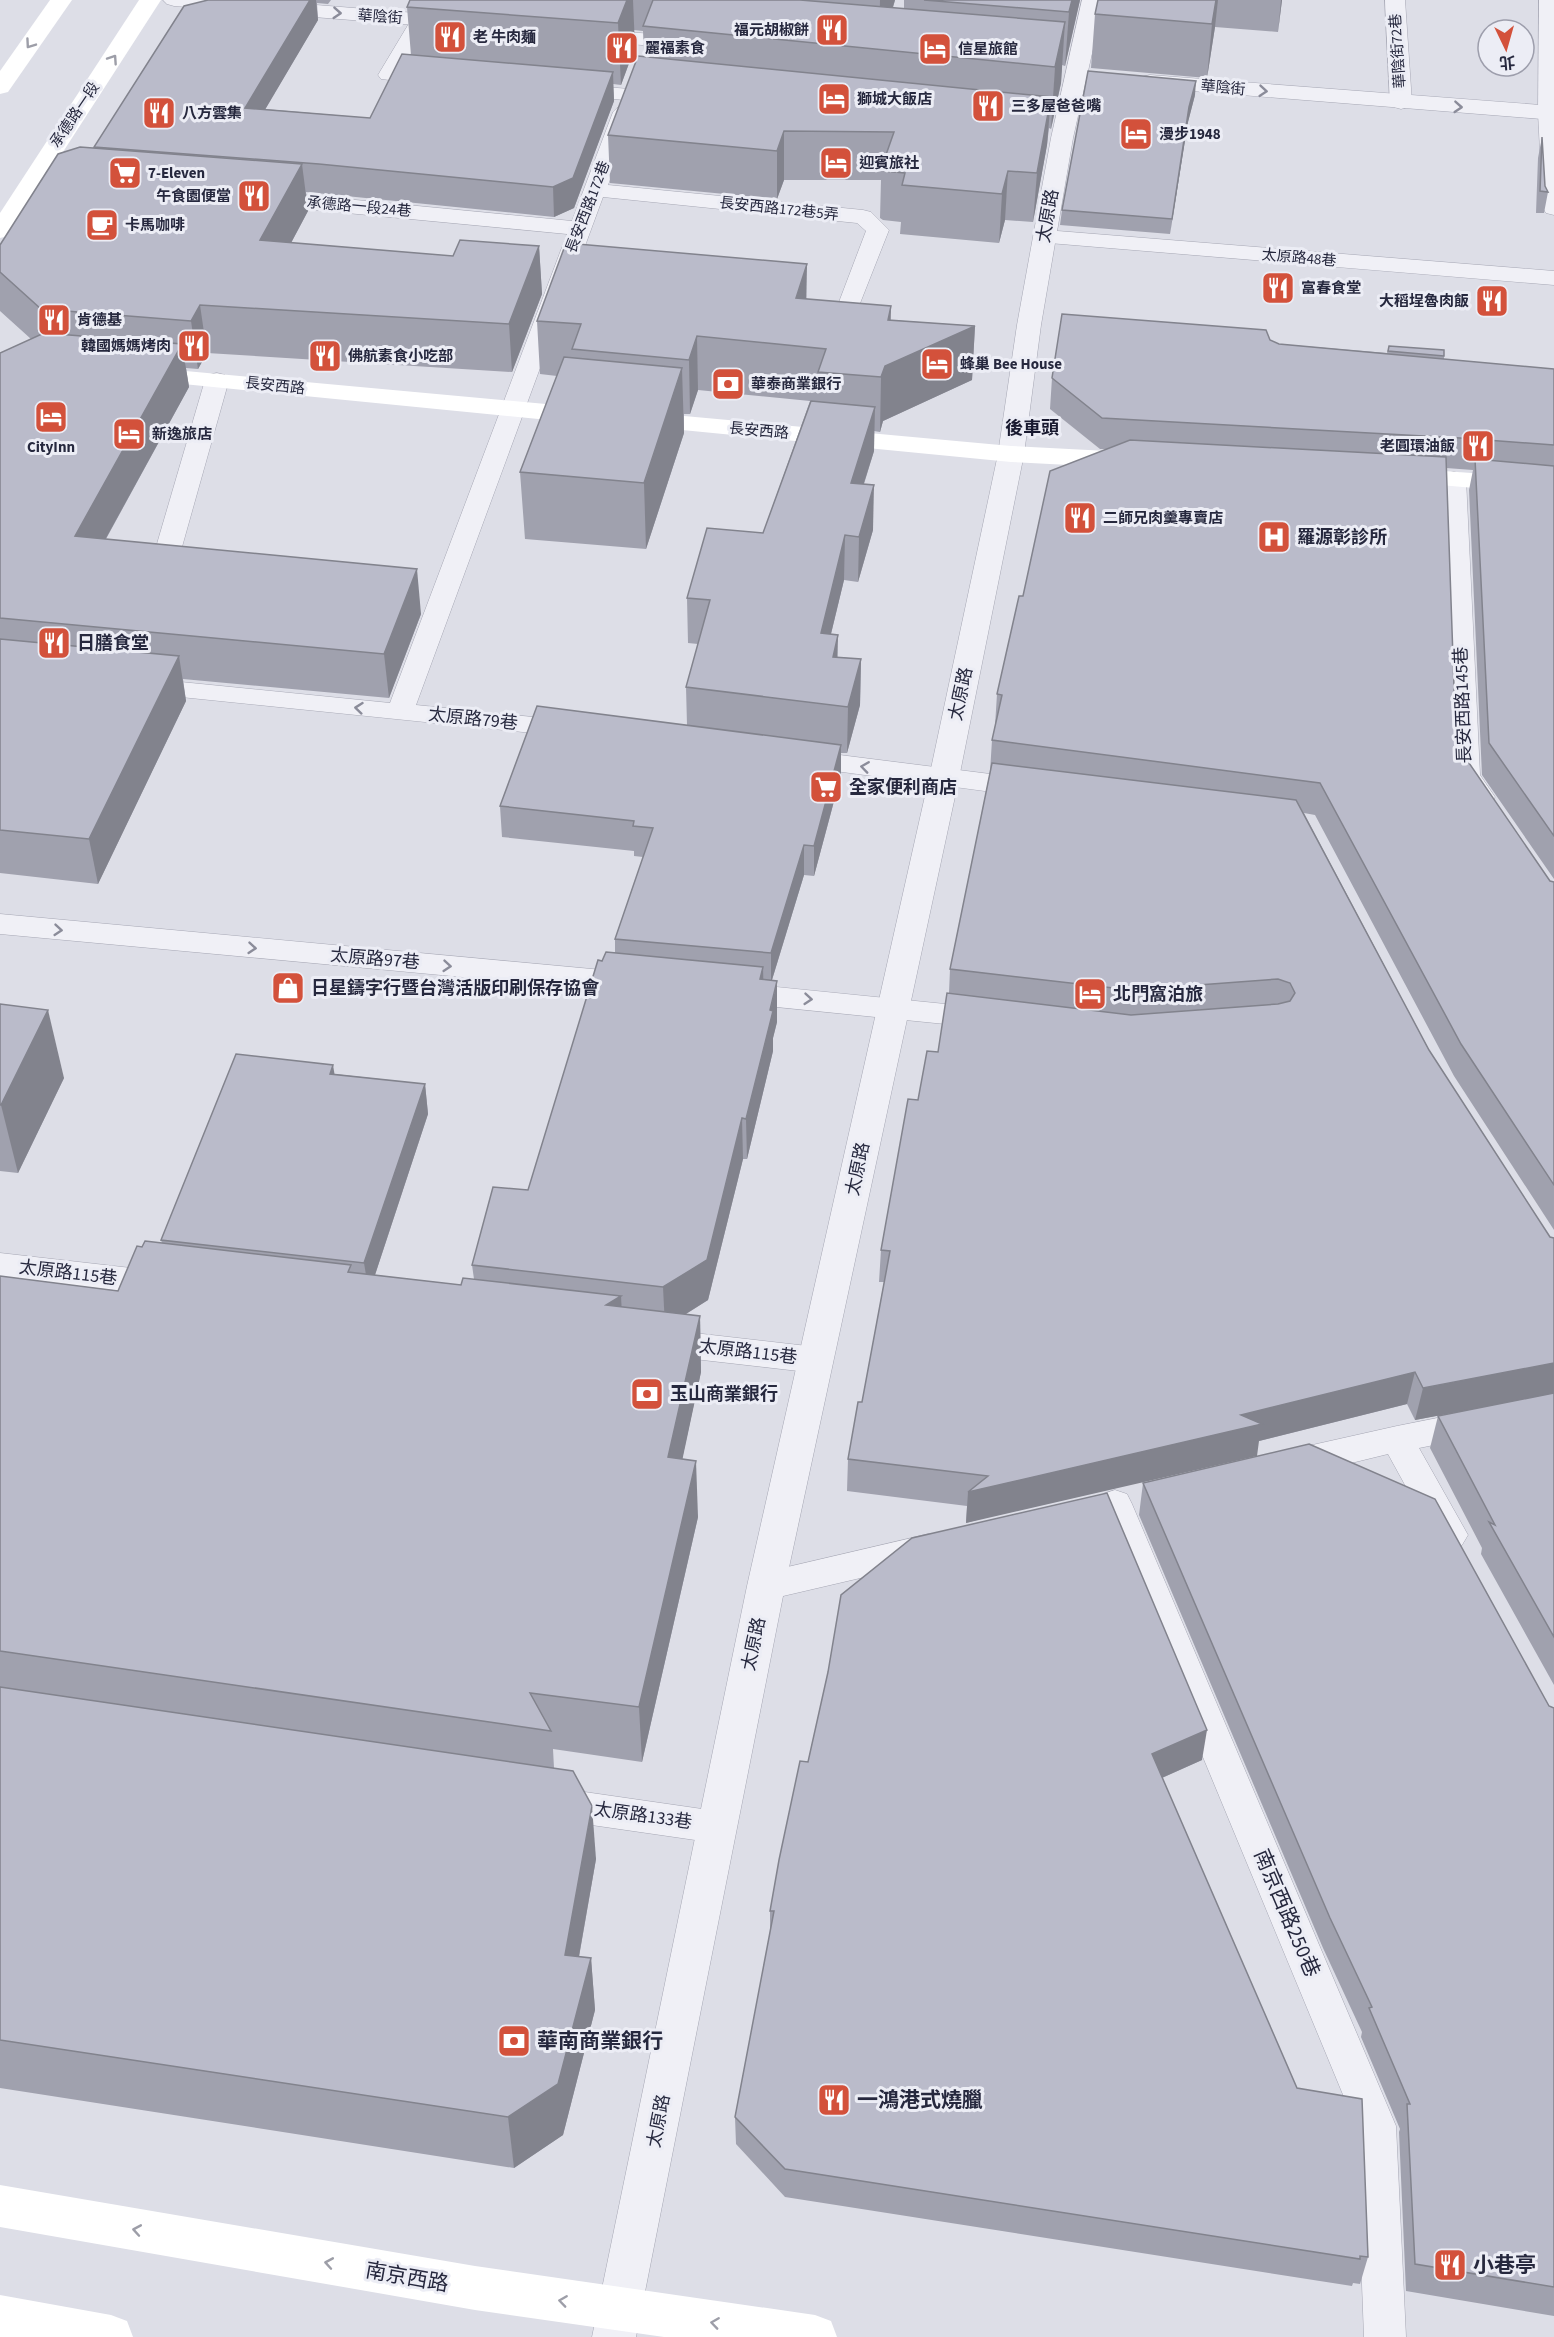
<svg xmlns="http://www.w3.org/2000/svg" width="1554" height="2337" viewBox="0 0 1554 2337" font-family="'Source Sans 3','Noto Sans TC',sans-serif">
<rect width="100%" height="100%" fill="#dddee7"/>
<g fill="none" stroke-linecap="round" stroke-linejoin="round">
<!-- lane casing -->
<g stroke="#a6a7b4" stroke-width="1">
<g id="lane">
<polygon points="1385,0 1405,0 1412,103 1408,107 1401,109 1394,107 1390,103"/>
<polygon points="1539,0 1554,0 1554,215 1546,213 1543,208 1538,113"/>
<polygon points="421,14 428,16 431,20 401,70 441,75 444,79 441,83 434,85 381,79 378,75 411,20 414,16"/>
<polygon points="571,84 664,92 671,94 675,98 671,102 664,104 564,94 561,90 564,86"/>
<path d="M624,106L631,108L635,112L608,185L863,210L871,212L889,230L857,311C838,317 823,319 803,314L799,309L803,304C815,301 827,305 839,302L866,231L857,223L603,197L416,705L572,721L582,723L586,729L582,735L572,737L132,692L128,686L132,680L141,678L390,703L567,234L263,205L255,203L252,198L255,193L263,191L572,221L613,112L617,108Z"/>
<polygon points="1045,230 1554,271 1554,285 1037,242 1034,237 1037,232"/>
<polygon points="217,373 225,375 229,380 180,554 176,559 167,562 158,559 154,554 205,380 209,375"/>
<polygon points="1454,472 1463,474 1466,479 1480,775 1495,797 1491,803 1481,806 1471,803 1452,776 1442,479 1445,474"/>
<polygon points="800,750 1030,779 1040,782 1044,788 1040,794 1030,797 790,765 786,759 790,753"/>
<polygon points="0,914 635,973 645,976 650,983 645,990 635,993 0,934"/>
<polygon points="736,983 985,1008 996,1011 1000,1018 996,1025 985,1028 736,1003 725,1000 721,993 725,986"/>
<polygon points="0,1253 166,1272 178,1275 182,1284 178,1293 166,1296 0,1277"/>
<polygon points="659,1329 816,1347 828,1351 833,1360 828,1369 816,1373 659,1355 647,1351 642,1342 647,1333"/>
<polygon points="1554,1395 1554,1421 1419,1448 1468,1535 1462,1545 1450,1549 1438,1545 1388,1454 1290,1478 1278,1474 1273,1464 1278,1454 1290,1450 1397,1426"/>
<polygon points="1115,1490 1127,1494 1132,1504 1396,2126 1406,2337 1364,2337 1356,2126 1098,1504 1103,1494"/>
<polygon points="929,1534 941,1538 947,1548 941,1558 929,1562 766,1600 753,1596 748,1586 753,1576 766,1572"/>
<polygon points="550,1787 716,1811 729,1815 735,1827 729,1839 716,1843 550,1819 537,1814 531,1803 537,1792"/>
</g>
</g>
<!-- street casing -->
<g stroke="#a6a7b4" stroke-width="1">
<g id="street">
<polygon points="163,0 254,0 453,16 461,17 464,22 461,27 453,28 174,6 167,4"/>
<polygon points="1082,0 1104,0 1073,138 1041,325 1024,454 959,778 785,1586 636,2337 592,2337 747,1586 929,778 998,454 1017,325 1051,138"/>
<polygon points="591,29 689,37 697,38 700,43 697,48 689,49 583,40 580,35 583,30"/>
<polygon points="1150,75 1554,106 1554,120 1142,87 1139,82 1142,77"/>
</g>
</g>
<!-- lane -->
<use href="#lane" fill="#f0f0f6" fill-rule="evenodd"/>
<!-- street -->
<use href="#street" fill="#f0f0f6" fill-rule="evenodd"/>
<!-- secondary -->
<g fill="#fff" fill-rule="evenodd">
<polygon points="50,0 72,0 8,92 0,94 0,71"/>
<polygon points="139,0 161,0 12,231 8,236 0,238 0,213"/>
<polygon points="142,367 589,408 598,411 602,416 598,421 589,424 133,379 130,374 133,369"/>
<polygon points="640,412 1011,446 1127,452 1136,455 1140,460 1136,465 1127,468 1011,462 631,425 627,420 631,415"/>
<polygon points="1403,468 1554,479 1554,495 1394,481 1390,476 1394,471"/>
<polygon points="0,2185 475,2266 815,2315 831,2321 837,2337 664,2337 475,2310 0,2227"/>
<polygon points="0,2295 111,2315 127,2321 133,2337 0,2337"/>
</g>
</g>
<!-- wall -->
<g fill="#a0a1ae">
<polygon points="208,0 331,0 328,4 317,3 318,20 265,109 370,118 411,55 407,7 410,0 895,0 893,8 904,9 904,0 1080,0 1065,66 1062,65 1061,83 1051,129 1049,128 1047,145 1033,222 1005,220 999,243 900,234 901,222 883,220 880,218 881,180 784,180 777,199 610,183 608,135 644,56 643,31 634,30 635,47 621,85 613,84 614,101 574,208 554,217 306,192 308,211 291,243 453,256 539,246 542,294 512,372 207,353 198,369 186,368 189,387 106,539 421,614 389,698 183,679 186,701 98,884 0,873 0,353 31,339 0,311 0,245 95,148 94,147"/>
<polygon points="1098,0 1282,0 1278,32 1215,27 1207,78 1091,68 1095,14"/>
<polygon points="1195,95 1188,122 1170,234 1060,225 1062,210"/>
<polygon points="1542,137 1545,186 1548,192 1544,213 1536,213 1538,158"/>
<polygon points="806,299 891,320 975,326 972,380 883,421 880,432 874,431 874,451 864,484 873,530 858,582 844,580 831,634 837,657 861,659 860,705 847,753 841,753 841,775 814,876 804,875 772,980 777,1022 773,1038 773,1051 747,1159 743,1159 708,1300 686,1314 700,1316 701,1372 682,1459 698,1517 642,1762 553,1749 554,1768 596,1859 579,1957 591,1958 595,2010 563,2135 514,2168 0,2088 0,1276 118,1291 162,1243 161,1240 335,1074 425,1084 428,1114 375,1275 461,1285 474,1279 472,1265 528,1190 602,961 615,953 615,939 643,857 634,856 634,851 502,837 500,806 687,725 686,687 698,644 688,643 687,598 763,533 810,401 698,390 690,414 684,414 684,433 646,549 525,539 520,472 557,376 540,374 537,321"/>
<polygon points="1270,340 1279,344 1387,353 1389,346 1444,356 1444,359 1554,369 1554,879 1482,775 1469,490 1473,470 1446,468 1456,744 1550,881 1554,882 1554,1230 1454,1076 1315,815 1304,813 1429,1050 1550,1237 1554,1238 1554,1685 1481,1554 1482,1548 1430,1448 1438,1416 1498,1404 1415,1420 1407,1404 1259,1441 966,1523 967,1506 847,1491 848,1459 862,1402 884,1282 879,1282 881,1250 918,1100 938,1052 949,993 950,969 990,772 992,740 995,726 997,694 1023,596 1106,449 1100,449 1050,409 1052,378"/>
<polygon points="0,1004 64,1078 18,1173 0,1171"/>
<polygon points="1143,1483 1549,1706 1554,1708 1554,2316 1406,2291 1399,2132 1400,2129 1361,2037 1362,2032 1323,1948 1139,1515"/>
<polygon points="1202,1760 1162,1778 1368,2257 1360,2284 1353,2283 1352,2286 785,2197 736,2144 735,2117 770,1933 770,1911 808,1762"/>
</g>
<!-- shaded-wall -->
<g fill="#82838d">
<polygon points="310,0 316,0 318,20 249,137 245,108"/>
<polygon points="627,0 633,0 635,47 621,85 618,23"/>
<polygon points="880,0 895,0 879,50"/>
<polygon points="1072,0 1080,0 1065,66 1069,12"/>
<polygon points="1216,0 1218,0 1215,27 1207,78 1212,24"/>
<polygon points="1281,0 1282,0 1278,32"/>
<polygon points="1065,22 1061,83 1051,129 1055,67"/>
<polygon points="613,72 614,101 574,208 554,217 553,187"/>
<polygon points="1196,81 1195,95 1188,122 1170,234 1189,107"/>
<polygon points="1051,97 1047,145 1033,222 1037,173"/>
<polygon points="784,131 784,180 777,199 777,151"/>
<polygon points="302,164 308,211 267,288 260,240"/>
<polygon points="1008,171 1005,220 999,243 1002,194"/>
<polygon points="539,246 542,294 512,372 509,324"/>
<polygon points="807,264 806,318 796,298"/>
<polygon points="200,305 207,353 198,369 191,321"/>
<polygon points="891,306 890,360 975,326 972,380 883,421 880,432 881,377 888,320"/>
<polygon points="697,336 698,390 690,414 689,360"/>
<polygon points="182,344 189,387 83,580 75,536"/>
<polygon points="682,368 684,433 646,549 644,483"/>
<polygon points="875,407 874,451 850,527 851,483"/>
<polygon points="874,485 873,530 858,582 859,537"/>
<polygon points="845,535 844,580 820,679 821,633"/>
<polygon points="417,569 421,614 389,698 384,654"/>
<polygon points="838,635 837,680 833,657"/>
<polygon points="179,656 186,701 98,884 89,839"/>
<polygon points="861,659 860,705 847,753 848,707"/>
<polygon points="841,745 841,775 814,876 814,846"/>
<polygon points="804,845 804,875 771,983 771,953"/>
<polygon points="763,967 764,1007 760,979"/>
<polygon points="777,981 777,1022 773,1038 773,1051 747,1159 746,1119"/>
<polygon points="48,1010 64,1078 18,1173 1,1105"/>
<polygon points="333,1065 338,1095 330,1074"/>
<polygon points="425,1084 428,1114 369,1293 364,1263"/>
<polygon points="742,1118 743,1159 708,1300 665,1327 663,1287"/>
<polygon points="621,1296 624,1353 606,1305"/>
<polygon points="700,1316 701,1372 671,1513 668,1457"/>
<polygon points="1554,1363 1554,1394 1415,1420 1423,1388"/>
<polygon points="1415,1372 1407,1404 1259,1441 1257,1456 966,1523 968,1492 1241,1415"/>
<polygon points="696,1461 698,1517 642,1762 639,1707"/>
<polygon points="1207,1730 1202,1760 1148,1784 1152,1754"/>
<polygon points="592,1806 596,1859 570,2007 565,1955"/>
<polygon points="591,1958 595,2010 563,2135 514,2168 508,2117"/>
</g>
<!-- building -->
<g fill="#babbca" stroke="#82838d" stroke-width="1.5">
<polygon points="208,0 310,0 245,108 370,118 402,54 613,72 573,178 553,187 319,164 94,147 184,6"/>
<polygon points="410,0 627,0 618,23 407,7"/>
<polygon points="653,0 800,0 1065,22 1055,67 643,26"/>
<polygon points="924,0 1072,0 1069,12"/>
<polygon points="1098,0 1216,0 1212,24 1095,14"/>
<polygon points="638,56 1051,97 1037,173 1008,171 1002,194 902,185 905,173 884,171 881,169 894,132 784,131 777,151 608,135"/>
<polygon points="1088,71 1196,81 1189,107 1172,219 1062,210"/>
<polygon points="1542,137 1545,186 1548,192 1540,191"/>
<polygon points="80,147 302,164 260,240 453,256 460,240 539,246 509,324 200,305 191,321 41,309 0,272 0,245 58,154"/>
<polygon points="566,243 807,264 796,298 891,306 888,320 975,326 885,366 881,377 818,372 826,349 697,336 689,360 572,349 581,324 537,321"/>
<polygon points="1062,314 1266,330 1270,340 1279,344 1554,369 1554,445 1460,438 1102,418 1052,378"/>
<polygon points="44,333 182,344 75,536 417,569 384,654 0,618 0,353"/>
<polygon points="1389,346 1444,350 1444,356 1388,351"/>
<polygon points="564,357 682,368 644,483 520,472"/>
<polygon points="811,401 875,407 851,483 874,485 859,537 845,535 821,633 838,635 833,657 861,659 848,707 686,687 710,600 687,598 707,528 763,533"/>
<polygon points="1130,440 1446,457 1456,744 1550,881 1554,882 1554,1185 1461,1044 1320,783 992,740 1002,695 997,694 1019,596 1023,596 1050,471"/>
<polygon points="1475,459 1554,466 1554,836 1489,743"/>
<polygon points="0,639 179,656 89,839 0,830"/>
<polygon points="537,706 841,745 814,846 804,845 771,953 615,939 653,828 633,826 634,821 500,806"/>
<polygon points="992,763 1296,800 1429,1050 1550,1237 1554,1238 1554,1363 1423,1388 1415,1372 1241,1415 1262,1424 968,1492 988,1476 848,1459 858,1402 862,1402 890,1251 881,1250 908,1099 918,1100 927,1051 938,1052 947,993 1131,1015 1278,1004 1290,1001 1295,993 1290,983 1278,979 1131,990 950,969"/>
<polygon points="606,952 763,967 760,979 777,981 770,1010 773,1011 746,1119 742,1118 707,1260 663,1287 472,1265 493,1187 528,1190 598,960 602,961"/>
<polygon points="0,1004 48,1010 1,1105 0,1105"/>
<polygon points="236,1054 333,1065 330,1074 425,1084 364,1263 161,1240"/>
<polygon points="145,1241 351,1265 348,1272 461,1285 463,1278 621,1296 606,1305 700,1316 668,1457 696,1461 639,1707 530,1693 551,1731 0,1651 0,1276 118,1291 137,1246 142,1247"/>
<polygon points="1554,1393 1554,1637 1489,1522 1495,1525 1438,1416"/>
<polygon points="1309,1444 1435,1499 1549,1706 1554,1708 1554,2287 1415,2264 1407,2104 1410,2104 1369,2008 1372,2007 1330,1918 1143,1483"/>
<polygon points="1107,1493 1207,1730 1152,1754 1297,2088 1362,2099 1368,2257 1360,2256 1360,2259 785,2169 735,2117 774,1911 770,1911 779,1860 800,1761 808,1762 828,1672 841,1595 912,1538"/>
<polygon points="0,1687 573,1771 592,1806 565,1955 591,1958 558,2084 508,2117 0,2040"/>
</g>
<!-- one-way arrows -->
<defs><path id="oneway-chevron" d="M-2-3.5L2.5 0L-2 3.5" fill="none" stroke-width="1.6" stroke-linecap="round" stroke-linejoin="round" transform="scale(1.5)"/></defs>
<g stroke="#8b8c9a">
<use href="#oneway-chevron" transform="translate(337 13) rotate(4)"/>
<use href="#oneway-chevron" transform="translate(1263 91) rotate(5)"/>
<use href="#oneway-chevron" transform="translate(1458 107) rotate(4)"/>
<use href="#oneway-chevron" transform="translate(359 708) rotate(-174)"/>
<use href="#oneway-chevron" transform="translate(865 767) rotate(-172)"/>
<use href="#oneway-chevron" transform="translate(58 930) rotate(5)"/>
<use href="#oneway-chevron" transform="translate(252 948) rotate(5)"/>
<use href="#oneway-chevron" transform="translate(447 966) rotate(5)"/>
<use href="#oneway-chevron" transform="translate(808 999) rotate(5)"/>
</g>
<g stroke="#9d9ea8">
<use href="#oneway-chevron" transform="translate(30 44) rotate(125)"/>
<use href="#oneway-chevron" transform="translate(113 59) rotate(-56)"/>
<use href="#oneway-chevron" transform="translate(137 2230) rotate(-170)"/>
<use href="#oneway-chevron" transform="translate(329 2263) rotate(-170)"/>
<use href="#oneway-chevron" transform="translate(563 2301) rotate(-172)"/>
<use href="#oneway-chevron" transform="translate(715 2323) rotate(-172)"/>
</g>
<!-- icons -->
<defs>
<g id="restaurant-square" transform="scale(1.725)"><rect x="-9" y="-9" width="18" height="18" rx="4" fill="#d3513b" stroke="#ecedf5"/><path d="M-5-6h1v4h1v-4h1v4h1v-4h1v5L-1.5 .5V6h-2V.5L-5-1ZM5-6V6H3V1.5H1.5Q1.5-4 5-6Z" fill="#fff"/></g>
<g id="hotel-square" transform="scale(1.725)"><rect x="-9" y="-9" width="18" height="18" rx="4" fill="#d3513b" stroke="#ecedf5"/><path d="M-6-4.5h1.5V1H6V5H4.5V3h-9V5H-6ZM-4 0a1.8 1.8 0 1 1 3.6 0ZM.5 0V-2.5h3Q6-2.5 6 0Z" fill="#fff"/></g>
<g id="supermarket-square" transform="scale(1.725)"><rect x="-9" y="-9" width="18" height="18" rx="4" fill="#d3513b" stroke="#ecedf5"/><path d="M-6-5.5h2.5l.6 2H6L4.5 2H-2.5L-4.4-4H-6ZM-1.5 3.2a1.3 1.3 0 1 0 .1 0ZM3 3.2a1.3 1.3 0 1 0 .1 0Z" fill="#fff"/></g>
<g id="cafe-square" transform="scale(1.725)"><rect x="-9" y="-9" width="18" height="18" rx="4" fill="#d3513b" stroke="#ecedf5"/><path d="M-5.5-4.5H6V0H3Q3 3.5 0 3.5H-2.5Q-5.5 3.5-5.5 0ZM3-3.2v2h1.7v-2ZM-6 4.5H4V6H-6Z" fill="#fff"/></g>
<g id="bank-square" transform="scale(1.725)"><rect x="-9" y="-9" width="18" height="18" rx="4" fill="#d3513b" stroke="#ecedf5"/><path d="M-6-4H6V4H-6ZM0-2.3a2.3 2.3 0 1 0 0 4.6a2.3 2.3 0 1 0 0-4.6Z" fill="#fff"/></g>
<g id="hospital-square" transform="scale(1.725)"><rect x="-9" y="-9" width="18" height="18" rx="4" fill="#d3513b" stroke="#ecedf5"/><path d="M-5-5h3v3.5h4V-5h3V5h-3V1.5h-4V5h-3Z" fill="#fff"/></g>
<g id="shop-square" transform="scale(1.725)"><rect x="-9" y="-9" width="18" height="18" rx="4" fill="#d3513b" stroke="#ecedf5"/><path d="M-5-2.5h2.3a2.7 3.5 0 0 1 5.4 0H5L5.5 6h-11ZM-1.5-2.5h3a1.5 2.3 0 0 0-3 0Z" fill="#fff"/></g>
</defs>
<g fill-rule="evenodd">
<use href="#restaurant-square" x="832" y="30"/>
<use href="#restaurant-square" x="450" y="37"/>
<use href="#restaurant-square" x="622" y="48"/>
<use href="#hotel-square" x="935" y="49"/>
<use href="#hotel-square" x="834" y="99"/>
<use href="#restaurant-square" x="988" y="106"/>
<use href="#restaurant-square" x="159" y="113"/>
<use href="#hotel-square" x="1136" y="134"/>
<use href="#hotel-square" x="836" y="163"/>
<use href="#supermarket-square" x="125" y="173"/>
<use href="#restaurant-square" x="254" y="196"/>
<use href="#cafe-square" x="102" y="225"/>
<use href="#restaurant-square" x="1278" y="288"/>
<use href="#restaurant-square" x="1492" y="301"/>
<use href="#restaurant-square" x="54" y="320"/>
<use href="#restaurant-square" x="194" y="346"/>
<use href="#restaurant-square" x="325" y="356"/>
<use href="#hotel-square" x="937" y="364"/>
<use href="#bank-square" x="728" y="384"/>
<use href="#hotel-square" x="51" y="417"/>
<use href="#hotel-square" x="129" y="434"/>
<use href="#restaurant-square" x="1478" y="446"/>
<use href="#restaurant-square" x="1080" y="518"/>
<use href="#hospital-square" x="1274" y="537"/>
<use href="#restaurant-square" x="54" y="643"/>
<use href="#supermarket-square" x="826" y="787"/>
<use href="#shop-square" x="288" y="988"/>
<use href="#hotel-square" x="1090" y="994"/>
<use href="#bank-square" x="647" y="1394"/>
<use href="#bank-square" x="514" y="2041"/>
<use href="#restaurant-square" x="834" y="2100"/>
<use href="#restaurant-square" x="1450" y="2265"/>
</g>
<g text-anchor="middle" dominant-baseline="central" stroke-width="6" stroke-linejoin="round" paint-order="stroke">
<!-- far-street labels -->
<g font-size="15" fill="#26283e" stroke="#ecedf5">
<text transform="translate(380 17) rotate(4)">華陰街</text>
<text transform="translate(1398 51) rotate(-94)">華陰街72巷</text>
<text transform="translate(1223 88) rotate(5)">華陰街</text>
<text transform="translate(75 115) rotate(-56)">承德路一段</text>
<text transform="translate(359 207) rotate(5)">承德路一段24巷</text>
<text transform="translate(588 207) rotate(-69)">長安西路172巷</text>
<text transform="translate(779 209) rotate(6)">長安西路172巷5弄</text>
<text transform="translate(1299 258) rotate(5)">太原路48巷</text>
<text transform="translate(275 386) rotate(6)">長安西路</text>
<text transform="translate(759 431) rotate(5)">長安西路</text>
</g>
<!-- far-poi labels -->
<g font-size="15" font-weight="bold" fill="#26283e" stroke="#ecedf5" text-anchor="start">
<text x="809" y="30" text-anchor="end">福元胡椒餅</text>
<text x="473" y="37">老 牛肉麺</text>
<text x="645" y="48">麗福素食</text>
<text x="958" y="49">信星旅館</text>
<text x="857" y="99">獅城大飯店</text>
<text x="1011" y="106">三多屋爸爸嘴</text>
<text x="182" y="113">八方雲集</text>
<text x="1159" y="134">漫步1948</text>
<text x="859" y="163">迎賓旅社</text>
<text x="148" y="173">7-Eleven</text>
<text x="231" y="196" text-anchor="end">午食園便當</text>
<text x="125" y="225">卡馬咖啡</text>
<text x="1301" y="288">富春食堂</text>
<text x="1469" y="301" text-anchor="end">大稻埕魯肉飯</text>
<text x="77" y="320">肯德基</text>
<text x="171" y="346" text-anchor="end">韓國媽媽烤肉</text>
<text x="348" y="356">佛航素食小吃部</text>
<text x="960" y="364">蜂巢 Bee House</text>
<text x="751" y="384">華泰商業銀行</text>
<text x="152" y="434">新逸旅店</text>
<text x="1455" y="446" text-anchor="end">老圓環油飯</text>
<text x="51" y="447" text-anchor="middle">CityInn</text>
<text x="1103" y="518">二師兄肉羹專賣店</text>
</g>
<!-- street labels -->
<g font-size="18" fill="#26283e" stroke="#ecedf5">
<text transform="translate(1048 216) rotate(-80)">太原路</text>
<text transform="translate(961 694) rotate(-78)">太原路</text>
<text transform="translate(1463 705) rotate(-92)">長安西路145巷</text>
<text transform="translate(473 719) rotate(6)">太原路79巷</text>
<text transform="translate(375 959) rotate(5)">太原路97巷</text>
<text transform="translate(858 1169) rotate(-78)">太原路</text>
<text transform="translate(68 1273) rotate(7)">太原路115巷</text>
<text transform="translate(748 1352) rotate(7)">太原路115巷</text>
<text transform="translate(754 1644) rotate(-78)">太原路</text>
<text transform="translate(643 1816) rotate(8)">太原路133巷</text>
<text transform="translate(659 2121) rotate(-79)">太原路</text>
</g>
<!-- far-quarter labels -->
<g font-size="18" font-weight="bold" fill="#18192f" stroke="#ecedf5">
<text x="1032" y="428">後車頭</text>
</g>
<!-- poi labels -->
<g font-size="18" font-weight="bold" fill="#26283e" stroke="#ecedf5" text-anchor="start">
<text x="1297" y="537">羅源彰診所</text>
<text x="77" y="643">日膳食堂</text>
<text x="849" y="787">全家便利商店</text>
<text x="311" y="988">日星鑄字行暨台灣活版印刷保存協會</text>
<text x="1113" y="994">北門窩泊旅</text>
<text x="670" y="1394">玉山商業銀行</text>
</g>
<!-- near-street labels -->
<g font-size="21" fill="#26283e" stroke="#ecedf5">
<text transform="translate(1287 1913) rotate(67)">南京西路250巷</text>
<text transform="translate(407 2277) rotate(10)">南京西路</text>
</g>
<!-- near-poi labels -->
<g font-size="21" font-weight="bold" fill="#26283e" stroke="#ecedf5" text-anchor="start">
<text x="537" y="2041">華南商業銀行</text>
<text x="857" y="2100">一鴻港式燒臘</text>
<text x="1473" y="2265">小巷亭</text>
</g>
</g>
<!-- north arrow -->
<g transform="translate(1506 48) rotate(175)"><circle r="28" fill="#ecedf5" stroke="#9d9eac" stroke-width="1.5"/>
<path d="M0-4.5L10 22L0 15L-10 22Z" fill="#d3513b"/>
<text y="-9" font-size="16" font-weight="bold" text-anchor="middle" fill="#26283e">北</text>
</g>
</svg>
